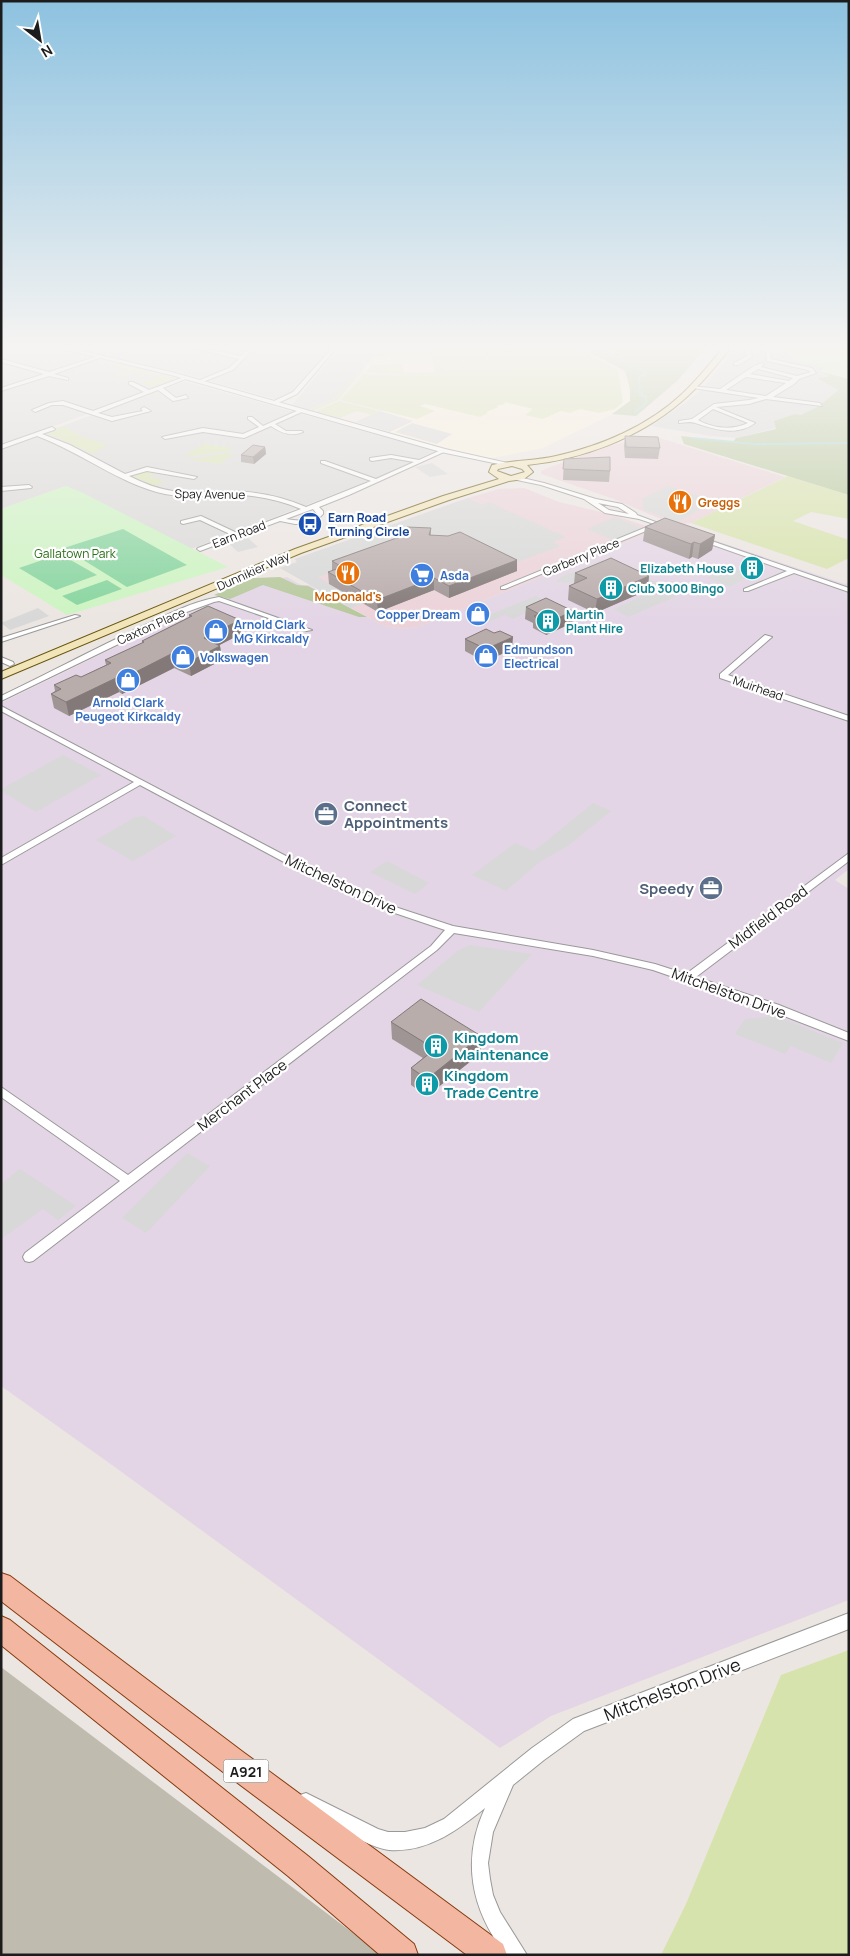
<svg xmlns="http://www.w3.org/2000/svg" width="850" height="1956" viewBox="0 0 850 1956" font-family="Manrope,sans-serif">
<rect width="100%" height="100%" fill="#ece6e2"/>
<!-- residential -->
<g fill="#dad9d9">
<polygon points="1,346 45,346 178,380 63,423 1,444"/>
<polygon points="63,346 329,346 329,351 290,393 284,398 275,399 178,372"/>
<polygon points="342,346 387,346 373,356 360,373 333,399 309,410 292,405"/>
<polygon points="738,346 782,346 794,357 792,359 826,368 819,370 831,375 818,378 838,389 819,406 801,416 795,414 774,422 776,428 736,438 711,436 651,426 685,403 700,391"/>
<polygon points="183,382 187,382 435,451 377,478 191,549 66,486 1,509 1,448"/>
</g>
<!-- commercial -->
<g fill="#ecd3d9">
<polygon points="653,436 785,477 691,523 675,525 614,499 541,474 541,471 550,467 608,446"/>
<polygon points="524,488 559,502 617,516 657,530 418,627 403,629 384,626 280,568 297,562 295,559 468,498 499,489"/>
</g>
<!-- industrial -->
<polygon fill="#e3d5e5" points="681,529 845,584 849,582 849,869 835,880 849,889 849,1600 551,1716 500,1748 112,1465 1,1386 1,703 163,624 264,581 287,577 301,585 309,585 384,626 403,629 418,627 657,530"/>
<!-- education -->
<polygon fill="#fcf2dc" points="387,346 566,346 585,350 625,371 630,389 630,401 612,414 543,448 487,459 355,423 382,411 408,395 431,376 360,373 373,356"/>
<!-- construction -->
<polygon fill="#c0bbaf" points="1,1667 382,1955 1,1955"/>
<!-- grass -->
<g fill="#d7e3ac">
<polygon points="429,346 495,346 433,377 497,346 561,346 582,351 618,370 623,402 615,409 599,413 580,409 570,413 561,411 543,419 525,415 533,409 505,402 504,403 505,404 496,406 499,407 486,412 488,413 480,417 425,404 420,406 435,411 417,419 340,400 365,374 422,376 366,372 371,365 402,364 405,373 435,372"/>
<polygon points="383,347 385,351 384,358 373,358 338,400 313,411 310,410 334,399"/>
<polygon points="119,364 155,373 140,376 137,372 125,374 128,376 119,377 115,374 123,372 114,365"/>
<polygon points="161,374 176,378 153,388 141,381 153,380 150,376"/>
<polygon points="339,401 379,411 372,415 356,411 340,418 315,412"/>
<polygon points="64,426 81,436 107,445 93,454 46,433"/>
<polygon points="203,444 232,448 229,451 183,457"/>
<polygon points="227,453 233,454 220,464 190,460"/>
<polygon points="147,470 157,471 149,477 164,480 155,486 132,476"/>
<polygon points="788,476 849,495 849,519 811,512 793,521 849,540 849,558 827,569 691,523"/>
<polygon points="849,1650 849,1955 661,1955 686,1904 781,1675"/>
</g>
<!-- forest -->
<g fill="#b6c89b">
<polygon points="566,346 707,346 678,380 636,416 612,414 630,401 630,389 625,371 585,350"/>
<polygon points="782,346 849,363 849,495 684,444 681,436 733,442 736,438 776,429 774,421 795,414 801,415 819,406 838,390 817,378 830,376 818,371 825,368 791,359 794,356"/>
<polygon points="280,577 297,585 308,586 367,617 359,617 263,585 230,599 214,595 253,578"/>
</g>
<!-- park -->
<g fill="#cdf4c2">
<polygon points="782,346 849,346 849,379 818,371 825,368 791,359 794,356"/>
<polygon points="66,486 83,493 228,567 67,615 1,575 1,509"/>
</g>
<!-- pitch -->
<g fill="#87d59f">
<polygon points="123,529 187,565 127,587 64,548"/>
<polygon points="60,554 97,575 56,590 19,568"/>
<polygon points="107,580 122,589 77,605 62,596"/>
</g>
<!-- parking -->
<g fill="#d8d8d8">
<polygon points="380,411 413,421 390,432 355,422"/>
<polygon points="412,423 452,434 437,444 395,432"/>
<polygon points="432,463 448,474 430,477 415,467"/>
<polygon points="668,486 715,501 678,522 644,510 642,499"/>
<polygon points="468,498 482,505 489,502 566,537 553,542 560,546 510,565 404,546 318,577 362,604 351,608 280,568 297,562 295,559"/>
<polygon points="615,517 641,528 613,540 587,529"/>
<polygon points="247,537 258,547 238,552 229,544 234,543 232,541"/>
<polygon points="604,559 682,594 628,617 614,609 653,591 607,570 576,583 555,582 563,576"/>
<polygon points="730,566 752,574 730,587 708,578"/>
<polygon points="536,596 543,600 539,607 513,619 505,615 488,622 481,618"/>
<polygon points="38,608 49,616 10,630 1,623"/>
<polygon points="63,755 101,775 36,812 1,791 1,789"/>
<polygon points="593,803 611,811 568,846 541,861 506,891 472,875 515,843 534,851"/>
<polygon points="144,816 176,836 133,861 96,840 135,817"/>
<polygon points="387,861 429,883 415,894 370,872"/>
<polygon points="470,945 532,954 479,1012 417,985 457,951"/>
<polygon points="776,1016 843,1043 831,1063 791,1046 785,1054 735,1034 745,1019"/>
<polygon points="187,1153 210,1166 146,1233 122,1218"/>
<polygon points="20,1169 76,1206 58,1220 43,1209 1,1239 1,1184"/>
</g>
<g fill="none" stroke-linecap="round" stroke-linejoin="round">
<!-- stream -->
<g stroke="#a6d6d3" stroke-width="2">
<polyline points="596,346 636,367 636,369 642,369 646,374 639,377 639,385 641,386 638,390 642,394 640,395 646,397 646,403 635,412"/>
<polyline points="692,438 755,444 849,443"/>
</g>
<!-- minor casing -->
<g stroke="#999" stroke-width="2">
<g id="minor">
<polygon points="186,346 195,346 241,356 251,346 256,346 233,370 200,383 198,381 229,368 239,359"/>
<polygon points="334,346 338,346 297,394 276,404 272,404 272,402 293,392"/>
<path d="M765,346H769L771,359L812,368L816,373L799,379L794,384L773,397L820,403L822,406L766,399L749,404L716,407L755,423C736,437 714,429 695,423C690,421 684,423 679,423V421L692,419L714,404L749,400L759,398L693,388L691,386L720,389L754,366L762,363L764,364L761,367L797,376L811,372L808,370L767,361ZM758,369L793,378L789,381L750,374ZM746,377L786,383L766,396L726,390ZM713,409L748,423C732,431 712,428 698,420Z"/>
<polygon points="745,348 749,348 752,357 738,365 734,365 734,363 747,356"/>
<polygon points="98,356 102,357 54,374 68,378 68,380 49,376 1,391 1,388 44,374 1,362 1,359 49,372"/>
<polygon points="184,377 188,378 163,388 176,398 186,395 188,398 173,401 158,390 98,413 112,417 143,411 141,409 144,407 151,411 112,421 63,405 52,405 35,412 32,410 49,403 63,401 93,411 144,392 129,384 129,382 133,382 149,390"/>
<path d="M299,410L304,411L275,424L286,431H302L303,432C291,437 281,433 271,426L244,438L203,432L165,439L162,437L203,428L243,434L259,427L248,419V417H252L263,426Z"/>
<path d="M52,427L55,429L54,430L42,434L70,445L125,474L147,467L197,477L194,479L147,471L129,476C143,483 158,489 173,491C191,494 209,491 227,491C254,491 281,496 306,507L371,481L321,463V461H325L376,479L414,462L391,458L372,461L370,460V458L391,455L419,460L441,450L446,451L349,495L319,507L323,511V514L318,519L306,524H295L280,521L200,551L197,549L198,548L232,535L200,520L183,524L181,523V521L201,516L237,533L301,509C277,499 252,494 226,495C206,495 186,498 165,494C119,484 81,452 37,436L1,449V445ZM313,509L317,514C308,522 298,521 286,519Z"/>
<path d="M514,476L544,483L596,499L622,504L636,513L637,515L669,527L666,529L658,526L505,589H501V587L654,524L639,519L605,513L584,499L541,485L512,479L511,478ZM598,503L618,507L629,514L609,510Z"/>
<polygon points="29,485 32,487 31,488 1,491 1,487"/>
<polygon points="699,538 703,538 849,588 849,592 794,573 748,591 744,591 744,589 787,571 699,540"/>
<path d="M219,597L312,630L306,631L219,601L214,602L173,617L135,636L1,701V696C49,673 96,648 143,626C167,615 193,601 219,597Z"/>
<polygon points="75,615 80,616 1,642 1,638"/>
<polygon points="765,635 772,637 728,675 849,716 849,721 720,678 720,674"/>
<polygon points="1,657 13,662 14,664 10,666 1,662"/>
<polygon points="1,706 303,865 383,903 453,926 593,950 655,964 686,974 849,853 849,861 696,977 779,1005 849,1033 849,1041 771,1011 653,970 593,956 454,933 437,950 33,1261 29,1262 25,1261 23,1257 25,1253 120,1181 1,1097 1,1087 128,1175 431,946 445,930 377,907 297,869 140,785 1,865 1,858 134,782 1,711"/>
<path d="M849,1613V1629L584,1731L544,1760L513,1785L493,1832L488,1863L490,1879L493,1895L500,1912L527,1955H506C471,1910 461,1860 485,1808C458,1830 427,1853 389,1850C368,1848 321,1818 300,1807L298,1801L300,1795L306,1793L378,1829L388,1832H405L425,1828L444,1819L532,1748L573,1719Z"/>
</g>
</g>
<!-- tertiary casing -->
<g stroke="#999" stroke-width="2">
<polygon id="tertiary" points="51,346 62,346 175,373 445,449 512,464 508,466 441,452 171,375"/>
</g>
<!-- secondary casing -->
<g stroke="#67560e" stroke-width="2">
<path id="secondary" d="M725,346H732C716,366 700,386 681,402C639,438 581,460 527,465L533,472L524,479L509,481L449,500L301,553L1,679V672L295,549L443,496L499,479L489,472L492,465C513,460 535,461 556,456C601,446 648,426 682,394C698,379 711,362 725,346ZM512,466L522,469L525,472L511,476L497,471L498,469Z"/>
</g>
<!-- primary casing -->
<g stroke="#873a0d" stroke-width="2">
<g id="primary">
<polygon points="1,1573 10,1576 243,1752 503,1944 507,1955 467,1955 223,1772 1,1601"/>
<polygon points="1,1616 10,1620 308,1856 414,1944 418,1955 380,1955 288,1876 1,1645"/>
</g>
</g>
<!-- minor -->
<use href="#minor" fill="#fff" fill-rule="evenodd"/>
<!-- tertiary -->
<use href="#tertiary" fill="#fff" fill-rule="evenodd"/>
<!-- secondary -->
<use href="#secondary" fill="#f3e5ba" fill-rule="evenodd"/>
<!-- primary -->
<use href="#primary" fill="#f3b7a1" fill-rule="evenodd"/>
</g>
<!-- wall -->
<g fill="#9f9594">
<polygon points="625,436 660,448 658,459 625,458 624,446"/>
<polygon points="265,447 266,454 254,464 241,462 241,455"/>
<polygon points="564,459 610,471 609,482 563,480"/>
<polygon points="645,527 715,535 712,550 698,559 692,557 689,559 643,541"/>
<polygon points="431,528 431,535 517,560 517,571 449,598 434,590 378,612 329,584 328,572 332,571 332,561"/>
<polygon points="575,573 648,590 595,613 568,600 569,586 574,584"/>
<polygon points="526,607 573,611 572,623 546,635 533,628 533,623 525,619"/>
<polygon points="189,615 240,620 241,634 219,645 220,646 222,660 191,676 174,668 122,694 119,692 69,716 54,708 51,694 55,691 54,685 81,677 106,665 105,660 142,643 142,641 189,617"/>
<polygon points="494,633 512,649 485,662 465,651 465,639"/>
<polygon points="391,1022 481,1053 427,1096 411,1085 411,1068 423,1058 392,1039"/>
</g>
<!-- shaded-wall -->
<g fill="#827978">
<polygon points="265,447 266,454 254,464 253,457"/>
<polygon points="715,535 712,550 698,559 700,544"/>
<polygon points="694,542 692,557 689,559 691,544"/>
<polygon points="517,560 517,571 449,598 449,586"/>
<polygon points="649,576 648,590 595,613 597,599"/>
<polygon points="434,578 434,590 378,612 377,600"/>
<polygon points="573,611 572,623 546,635 547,623"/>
<polygon points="240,620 241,634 206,652 204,638"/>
<polygon points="513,637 512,649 485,662 486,649"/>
<polygon points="220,646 222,660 191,676 189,662"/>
<polygon points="171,654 174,668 122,694 120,680"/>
<polygon points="116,678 119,692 69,716 66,702"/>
<polygon points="481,1036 481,1053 427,1096 427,1079"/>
</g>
<!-- building -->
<g fill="#b9adac" stroke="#827978">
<polygon points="625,436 658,437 660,448 626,447"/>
<polygon points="253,445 265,447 253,457 241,455"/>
<polygon points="610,457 610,471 563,469 564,459"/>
<polygon points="665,518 715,535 700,544 694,542 691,544 645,527"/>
<polygon points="407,527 431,528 429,535 448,536 460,532 517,560 449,586 434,578 377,600 328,572 342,567 332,561 405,535"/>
<polygon points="611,558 649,576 597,599 569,586 587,578 575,573"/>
<polygon points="546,598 573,611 547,623 534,616 539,614 526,607"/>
<polygon points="208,606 240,620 204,638 220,646 189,662 171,654 120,680 116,678 66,702 51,694 61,689 54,685 76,675 81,677 111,663 105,660 144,642 142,641 192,616 189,615"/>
<polygon points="486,629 494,633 500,631 513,637 486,649 465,639"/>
<polygon points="421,999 481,1036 427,1079 411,1068 435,1049 391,1022"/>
</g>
<!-- sky -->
<linearGradient id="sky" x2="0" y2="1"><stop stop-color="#8dc2e0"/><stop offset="0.56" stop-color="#f6f4f2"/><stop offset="1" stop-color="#f6f4f2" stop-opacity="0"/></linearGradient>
<rect width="850" height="620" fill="url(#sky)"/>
<!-- icons -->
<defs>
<g id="restaurant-disc" transform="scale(1.25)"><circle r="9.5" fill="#e8710a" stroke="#fff"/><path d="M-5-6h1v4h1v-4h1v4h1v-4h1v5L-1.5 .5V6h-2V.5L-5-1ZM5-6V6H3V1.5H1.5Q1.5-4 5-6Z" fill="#fff"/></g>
<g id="bus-disc" transform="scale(1.25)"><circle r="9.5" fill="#1a4fb4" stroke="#fff"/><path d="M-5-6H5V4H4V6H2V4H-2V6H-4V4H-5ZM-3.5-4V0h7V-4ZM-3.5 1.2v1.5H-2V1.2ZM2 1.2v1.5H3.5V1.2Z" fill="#fff"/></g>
<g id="building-disc" transform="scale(1.25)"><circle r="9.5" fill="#0f9aa8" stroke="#fff"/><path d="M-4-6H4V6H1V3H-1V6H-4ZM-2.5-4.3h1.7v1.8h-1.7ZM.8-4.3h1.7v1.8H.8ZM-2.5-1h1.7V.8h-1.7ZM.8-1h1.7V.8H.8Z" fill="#fff"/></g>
<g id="supermarket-disc" transform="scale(1.25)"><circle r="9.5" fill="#3f7fe0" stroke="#fff"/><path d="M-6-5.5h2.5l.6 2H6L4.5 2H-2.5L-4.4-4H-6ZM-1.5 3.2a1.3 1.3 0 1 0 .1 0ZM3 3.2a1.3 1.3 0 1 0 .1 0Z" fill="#fff"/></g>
<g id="shop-disc" transform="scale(1.25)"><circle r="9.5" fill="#3f7fe0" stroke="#fff"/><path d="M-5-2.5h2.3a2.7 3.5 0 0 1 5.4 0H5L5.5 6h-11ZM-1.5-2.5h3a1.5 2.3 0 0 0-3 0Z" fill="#fff"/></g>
<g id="office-disc" transform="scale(1.25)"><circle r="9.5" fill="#5c6f8a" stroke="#fff"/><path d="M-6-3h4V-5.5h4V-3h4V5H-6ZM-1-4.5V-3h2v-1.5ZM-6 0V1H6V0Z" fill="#fff"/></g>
</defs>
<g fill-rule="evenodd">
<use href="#restaurant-disc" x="680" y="502"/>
<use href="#bus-disc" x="310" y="524"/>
<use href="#building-disc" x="752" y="568"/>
<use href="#restaurant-disc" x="348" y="573"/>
<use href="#supermarket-disc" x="422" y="575"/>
<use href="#building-disc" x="611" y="588"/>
<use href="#shop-disc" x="478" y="614"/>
<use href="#building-disc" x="548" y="621"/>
<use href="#shop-disc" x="216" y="631"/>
<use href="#shop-disc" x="486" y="656"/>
<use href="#shop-disc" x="183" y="657"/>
<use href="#shop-disc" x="128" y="680"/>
<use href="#office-disc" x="326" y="814"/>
<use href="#office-disc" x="711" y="888"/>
<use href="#building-disc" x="436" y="1046"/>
<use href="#building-disc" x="427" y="1084"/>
</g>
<g text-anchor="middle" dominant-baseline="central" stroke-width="4.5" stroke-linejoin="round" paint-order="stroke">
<!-- far-street labels -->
<g font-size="12" fill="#1c1c1c" stroke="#fff">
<text transform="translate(210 494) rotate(1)">Spay Avenue</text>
<text transform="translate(239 534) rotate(-21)">Earn Road</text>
<text transform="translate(581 557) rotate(-22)">Carberry Place</text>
<text transform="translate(253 571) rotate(-24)">Dunnikier Way</text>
<text transform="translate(151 626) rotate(-24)">Caxton Place</text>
<text transform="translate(758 688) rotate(19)">Muirhead</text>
</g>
<!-- far-food labels -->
<g font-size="12" font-weight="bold" fill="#c56008" stroke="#fff" text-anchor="start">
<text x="698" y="502">Greggs</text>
<text x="348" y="596" text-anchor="middle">McDonald's</text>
</g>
<!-- far-transit labels -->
<g font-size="12" font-weight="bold" fill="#164399" stroke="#fff" text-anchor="start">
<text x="328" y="517">Earn Road<tspan x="328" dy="14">Turning Circle</tspan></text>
</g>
<!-- far-park labels -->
<g font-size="12" fill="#286f15" stroke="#fff">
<text x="75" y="553">Gallatown Park</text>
</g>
<!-- far-culture labels -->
<g font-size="12" font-weight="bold" fill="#0d838f" stroke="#fff" text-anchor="start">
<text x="734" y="568" text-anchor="end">Elizabeth House</text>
<text x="628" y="588">Club 3000 Bingo</text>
<text x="566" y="614">Martin<tspan x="566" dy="14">Plant Hire</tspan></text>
</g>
<!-- far-shop labels -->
<g font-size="12" font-weight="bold" fill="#366cbe" stroke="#fff" text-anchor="start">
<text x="440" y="575">Asda</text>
<text x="460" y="614" text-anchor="end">Copper Dream</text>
<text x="234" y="624">Arnold Clark<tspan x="234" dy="14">MG Kirkcaldy</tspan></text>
<text x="504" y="649">Edmundson<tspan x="504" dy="14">Electrical</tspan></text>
<text x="200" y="657">Volkswagen</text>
<text x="128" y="702" text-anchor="middle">Arnold Clark<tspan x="128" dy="14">Peugeot Kirkcaldy</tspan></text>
</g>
<!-- shield labels -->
<rect fill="#fff" stroke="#606060" stroke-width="1" x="223.5" y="1759.5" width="45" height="23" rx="4"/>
<g font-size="14" font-weight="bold" fill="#1c1c1c">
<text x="246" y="1771">A921</text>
</g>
<!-- service labels -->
<g font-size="15" font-weight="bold" fill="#4e5e75" stroke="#fff" text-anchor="start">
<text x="344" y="805">Connect<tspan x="344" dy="17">Appointments</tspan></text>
<text x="694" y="888" text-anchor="end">Speedy</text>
</g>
<!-- street labels -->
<g font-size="15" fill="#1c1c1c" stroke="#fff">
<text transform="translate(341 884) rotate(25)">Mitchelston Drive</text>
<text transform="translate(768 917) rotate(-37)">Midfield Road</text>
<text transform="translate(729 993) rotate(20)">Mitchelston Drive</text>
<text transform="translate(242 1095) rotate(-37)">Merchant Place</text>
</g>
<!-- culture labels -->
<g font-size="15" font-weight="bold" fill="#0d838f" stroke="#fff" text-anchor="start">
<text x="454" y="1037">Kingdom<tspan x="454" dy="17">Maintenance</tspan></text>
<text x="444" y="1075">Kingdom<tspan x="444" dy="17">Trade Centre</tspan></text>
</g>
<!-- near-street labels -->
<g font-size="18" fill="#1c1c1c" stroke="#fff">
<text transform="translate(672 1689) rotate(-21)">Mitchelston Drive</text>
</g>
</g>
<!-- border -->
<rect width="850" height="1956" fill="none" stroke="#1c1c1c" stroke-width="5"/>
<!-- north arrow -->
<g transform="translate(40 40) rotate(149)" stroke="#ffffff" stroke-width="4" paint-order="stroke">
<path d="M0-4L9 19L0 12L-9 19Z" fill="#1c1c1c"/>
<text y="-8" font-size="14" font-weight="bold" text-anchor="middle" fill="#1c1c1c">N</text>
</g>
</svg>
